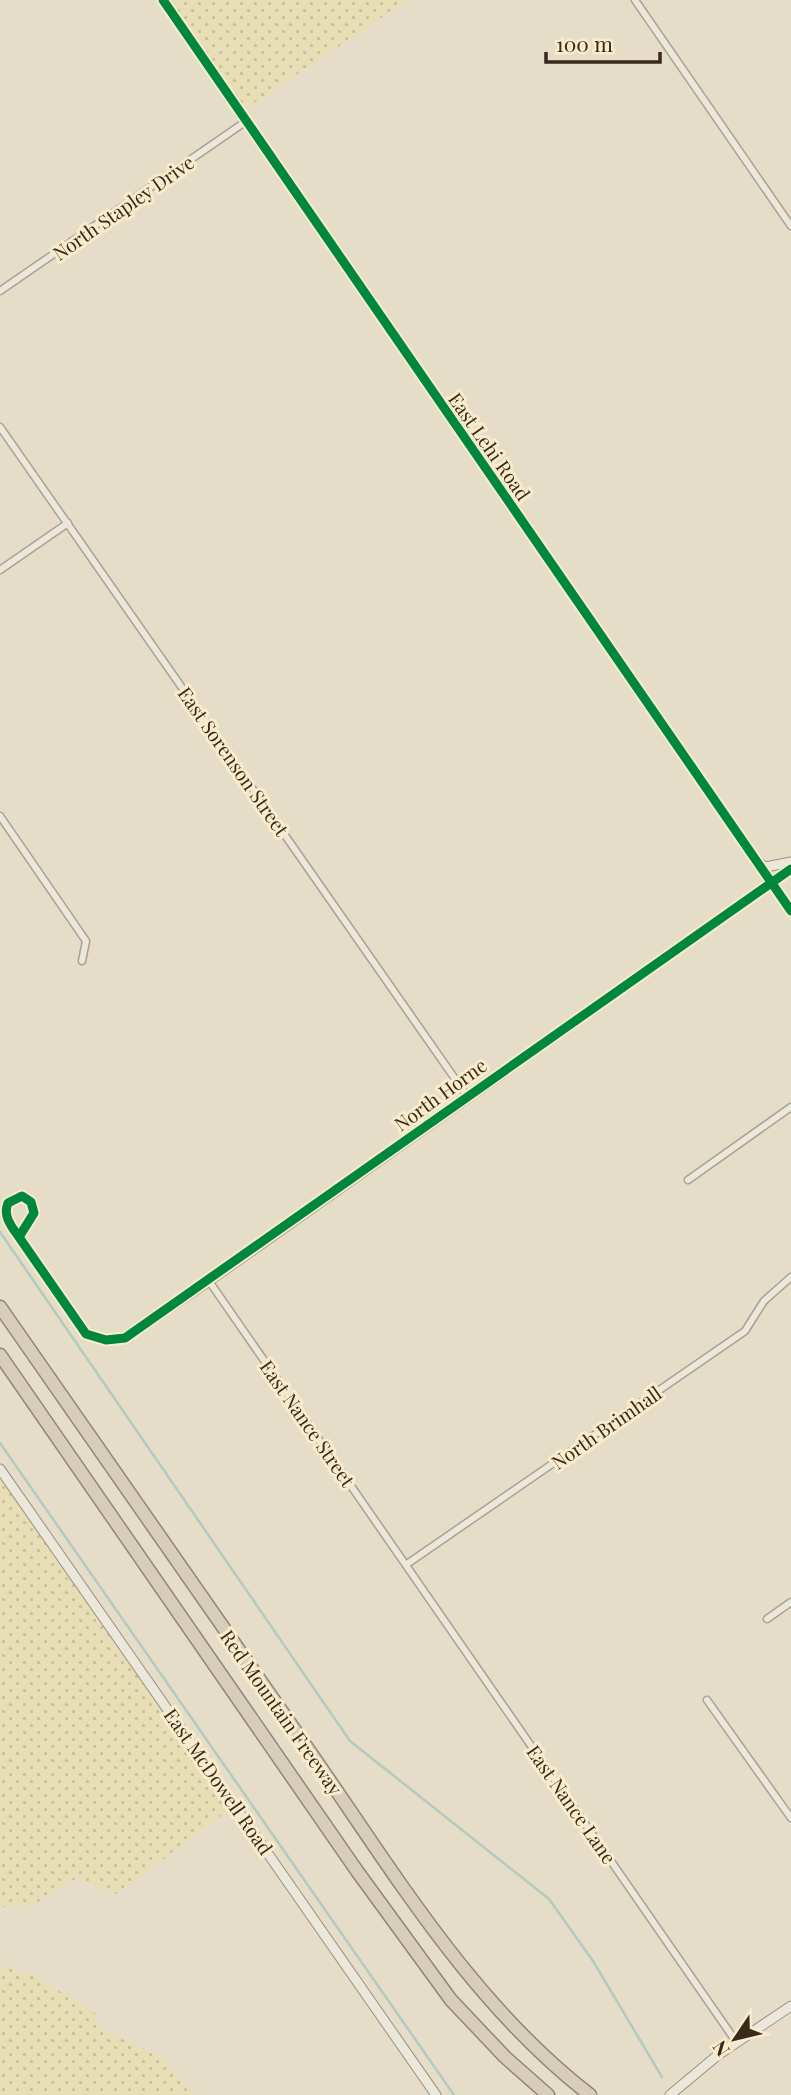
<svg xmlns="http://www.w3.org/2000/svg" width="791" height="2095" viewBox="0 0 791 2095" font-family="'Playfair Display',serif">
<defs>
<pattern id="farmland-dots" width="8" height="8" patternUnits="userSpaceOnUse" patternTransform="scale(1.75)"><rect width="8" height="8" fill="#e7deb6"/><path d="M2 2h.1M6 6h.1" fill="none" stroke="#c7be9c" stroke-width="1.8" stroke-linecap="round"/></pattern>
</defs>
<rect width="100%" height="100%" fill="#e5ddc8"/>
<!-- farmland -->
<g fill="url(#farmland-dots)">
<polygon points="163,0 408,0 239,113"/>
<polygon points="0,1477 230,1809 117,1894 77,1878 33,1905 0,1907"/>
<polygon points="0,1965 38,1978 96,2014 99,2028 164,2058 184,2085 198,2095 0,2095"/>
</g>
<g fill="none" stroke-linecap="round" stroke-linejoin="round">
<!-- stream -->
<g stroke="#b5cabe" stroke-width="2.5">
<polyline points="0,1232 350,1741 549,1899 593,1961 662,2077"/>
<polyline points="0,1443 454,2095"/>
</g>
<!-- street casing -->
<g stroke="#a9a192" stroke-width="9">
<g id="street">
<polyline points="163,0 791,911"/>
<polyline points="635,0 791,226"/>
<polyline points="0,291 245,122"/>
<polyline points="0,427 467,1096"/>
<polyline points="0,570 68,523"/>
<polyline points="0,816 86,941 82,961"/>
<polyline points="688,1180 791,1107"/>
<path d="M19,1237L34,1213L31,1202L22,1196L8,1203C2,1217 13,1228 21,1240L86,1334L106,1340"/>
<polyline points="209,1281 737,2043"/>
<polyline points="407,1564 745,1331 764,1301 791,1277"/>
<polyline points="767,1619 791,1602"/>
<polyline points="707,1700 791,1818"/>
</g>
</g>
<!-- secondary casing -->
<g stroke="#999182" stroke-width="11">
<g id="secondary">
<polyline points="757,862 766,867 791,862"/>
<polyline points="106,1340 125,1338 209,1281 791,869"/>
<polyline points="0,1469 436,2095"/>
<polyline points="670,2095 718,2055 791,2006"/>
</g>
</g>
<!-- highway casing -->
<g stroke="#8f8779" stroke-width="15">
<g id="highway">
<path d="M0,1307C102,1455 205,1602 308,1749C393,1871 471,2003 590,2095"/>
<polyline points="0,1355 357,1871 451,2000 505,2057 548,2095"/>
</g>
</g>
<!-- street -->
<use href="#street" stroke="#ece7db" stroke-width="6"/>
<!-- secondary -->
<use href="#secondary" stroke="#ece7db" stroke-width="9"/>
<!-- highway -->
<use href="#highway" stroke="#d8cdb9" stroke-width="12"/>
<!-- cycleway casing -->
<g stroke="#f8eccc" stroke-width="13">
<g id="cycleway">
<polyline points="163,0 791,911"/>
<path d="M19,1237L34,1213L31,1202L22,1196L8,1203C2,1217 13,1228 21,1240L86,1334L106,1340L125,1338L791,869"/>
</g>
</g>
<!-- cycleway -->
<use href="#cycleway" stroke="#00873e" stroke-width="9"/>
</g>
<g text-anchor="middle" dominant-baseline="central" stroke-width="6" stroke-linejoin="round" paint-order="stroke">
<!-- street labels -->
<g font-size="19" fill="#38291a" stroke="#f8eccc">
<text transform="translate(123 207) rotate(-35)">North Stapley Drive</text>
<text transform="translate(490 446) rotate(55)">East Lehi Road</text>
<text transform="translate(234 761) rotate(55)">East Sorenson Street</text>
<text transform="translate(440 1094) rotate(-36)">North Horne</text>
<text transform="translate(308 1423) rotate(55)">East Nance Street</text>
<text transform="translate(606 1427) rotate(-35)">North Brimhall</text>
<text transform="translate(282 1712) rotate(55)">Red Mountain Freeway</text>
<text transform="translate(219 1781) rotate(55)">East McDowell Road</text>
<text transform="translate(572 1804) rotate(55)">East Nance Lane</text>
</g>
</g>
<!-- north arrow -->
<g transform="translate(735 2039) rotate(235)" stroke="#f8eccc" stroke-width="5" paint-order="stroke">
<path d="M0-5L12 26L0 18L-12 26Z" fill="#38291a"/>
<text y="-10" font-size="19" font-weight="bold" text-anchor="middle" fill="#38291a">N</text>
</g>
<!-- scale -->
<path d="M546 52v10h114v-10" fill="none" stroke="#38291a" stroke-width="3.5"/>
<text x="556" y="52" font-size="21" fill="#38291a" stroke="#f8eccc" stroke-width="5" paint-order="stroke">100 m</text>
</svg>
